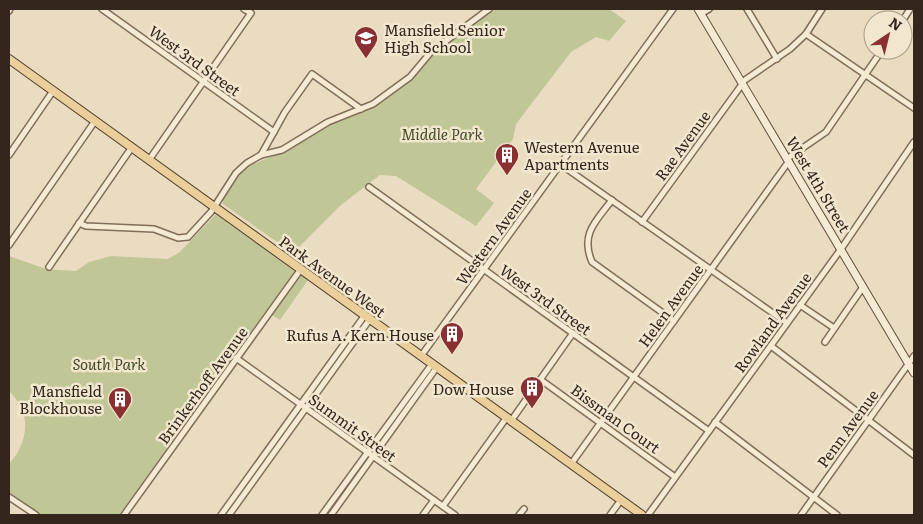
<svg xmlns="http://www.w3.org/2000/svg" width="923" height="524" viewBox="0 0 923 524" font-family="Literata,serif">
<rect width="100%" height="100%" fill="#e9dcc1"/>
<!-- green -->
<g fill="#c1c696">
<polygon points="494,9 609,9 626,21 609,41 596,37 571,52 516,124 513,139 476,189 494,203 476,226 396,176 380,175 341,205 293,253 223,204 223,199 241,173 253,164 287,151 331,125 368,110 385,100 411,81 434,54"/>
<path d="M216,214L308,280L280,320L266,311L119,515H41L9,493C9,485 6,472 9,465C11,460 16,456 18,452C30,429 27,409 9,391V256L46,269L76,271L89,262L111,256L168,259L180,252Z"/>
</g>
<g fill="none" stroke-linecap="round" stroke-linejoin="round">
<!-- minor casing -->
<g stroke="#816e5a" stroke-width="8">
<g id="minor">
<polyline points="102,9 274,132"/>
<polyline points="747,9 777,59"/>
<polyline points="9,11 10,9"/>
<polyline points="701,14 709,9"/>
<polyline points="903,20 910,9"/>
<polyline points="806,34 914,108"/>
<polyline points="742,82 790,49 806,34 822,9"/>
<polyline points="9,155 53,91"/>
<polyline points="261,155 285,112 312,74 361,109"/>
<polyline points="788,158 826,132 882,50"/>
<polyline points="149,160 251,13 244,9"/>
<polyline points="560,164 787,323"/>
<polyline points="369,187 709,431"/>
<path d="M612,200C596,221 580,234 592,262L674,321"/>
<polyline points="642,222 743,83"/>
<polyline points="79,223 86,226 154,229 178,238 188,237 211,212 236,173 247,163 261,155 282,150 328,122 373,104 410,77 431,52 489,9"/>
<polyline points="9,245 95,121"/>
<polyline points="49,267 132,147"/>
<polyline points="800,305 834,328"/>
<polyline points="825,342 863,287"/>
<polyline points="771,346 914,455"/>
<polyline points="421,356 673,9"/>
<polyline points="236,358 455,515"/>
<polyline points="541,380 675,477"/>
<polyline points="511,421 573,333"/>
<polyline points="715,422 837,515"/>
<polyline points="571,464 789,161"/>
<polyline points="9,497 36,515"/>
<polyline points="443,506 507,417"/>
<polyline points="124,515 301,269"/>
<polyline points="221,515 365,315"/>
<polyline points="229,515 370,319"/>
<polyline points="322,515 432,364"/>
<polyline points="331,515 437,367"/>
<polyline points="423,515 434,500"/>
<polyline points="519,515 524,509"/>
<polyline points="610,515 621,500"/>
<polyline points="648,515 841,249 914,142"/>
<polyline points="801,515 914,356"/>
</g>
</g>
<!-- secondary casing -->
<g stroke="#624f3d" stroke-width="9">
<polyline id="secondary" points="698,9 914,373"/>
</g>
<!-- primary casing -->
<g stroke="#4e3c2e" stroke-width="10">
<polyline id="primary" points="9,59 642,515"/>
</g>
<!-- minor -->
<use href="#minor" stroke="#f5ead3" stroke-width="5"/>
<!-- secondary -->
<use href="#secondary" stroke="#f5ead3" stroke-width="7"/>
<!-- primary -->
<use href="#primary" stroke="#eacf9b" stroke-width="8"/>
</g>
<!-- icons -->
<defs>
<g id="school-pin" transform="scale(1.25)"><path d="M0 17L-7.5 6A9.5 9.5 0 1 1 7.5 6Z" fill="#8a3033" stroke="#f1e7cf"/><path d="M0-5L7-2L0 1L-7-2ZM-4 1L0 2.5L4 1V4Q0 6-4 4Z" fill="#fff"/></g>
<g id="building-pin" transform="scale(1.25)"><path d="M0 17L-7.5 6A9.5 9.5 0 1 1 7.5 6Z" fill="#8a3033" stroke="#f1e7cf"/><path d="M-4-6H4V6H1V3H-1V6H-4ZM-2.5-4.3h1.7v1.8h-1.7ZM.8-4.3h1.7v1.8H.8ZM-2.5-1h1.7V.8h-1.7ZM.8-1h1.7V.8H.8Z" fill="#fff"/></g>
</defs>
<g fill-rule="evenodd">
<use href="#school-pin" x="366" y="38"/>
<use href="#building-pin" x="507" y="155"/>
<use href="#building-pin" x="452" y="334"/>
<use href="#building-pin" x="532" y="388"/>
<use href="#building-pin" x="120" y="399"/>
</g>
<g text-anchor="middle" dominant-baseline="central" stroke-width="5" stroke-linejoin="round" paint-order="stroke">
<!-- poi labels -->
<g font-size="15" fill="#32261d" stroke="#f1e7cf" text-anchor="end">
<text x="384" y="29" text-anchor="start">Mansfield Senior<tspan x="384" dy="17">High School</tspan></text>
<text x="524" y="146" text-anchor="start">Western Avenue<tspan x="524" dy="17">Apartments</tspan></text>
<text x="434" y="334">Rufus A. Kern House</text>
<text x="514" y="388">Dow House</text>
<text x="102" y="390">Mansfield<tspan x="102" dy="17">Blockhouse</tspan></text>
</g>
<!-- street labels -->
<g font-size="15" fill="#32261d" stroke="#f1e7cf">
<text transform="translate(195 60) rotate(36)">West 3rd Street</text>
<text transform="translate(682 145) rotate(-54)">Rae Avenue</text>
<text transform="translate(819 184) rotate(59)">West 4th Street</text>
<text transform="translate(493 236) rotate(-54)">Western Avenue</text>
<text transform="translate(333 276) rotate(36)">Park Avenue West</text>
<text transform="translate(546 299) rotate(36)">West 3rd Street</text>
<text transform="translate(670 305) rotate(-54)">Helen Avenue</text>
<text transform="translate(772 322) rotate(-54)">Rowland Avenue</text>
<text transform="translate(202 385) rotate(-54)">Brinkerhoff Avenue</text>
<text transform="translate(616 418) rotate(36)">Bissman Court</text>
<text transform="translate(353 427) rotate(36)">Summit Street</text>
<text transform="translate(847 428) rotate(-54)">Penn Avenue</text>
</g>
<!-- park labels -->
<g font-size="15" font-style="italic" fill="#434c26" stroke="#f1e7cf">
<text x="442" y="133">Middle Park</text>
<text x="109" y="363">South Park</text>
</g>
</g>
<!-- border -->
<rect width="923" height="524" fill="none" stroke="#32261d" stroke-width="20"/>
<!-- north arrow -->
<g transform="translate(888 35) rotate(35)"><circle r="24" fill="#f1e7cf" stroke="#a59a88"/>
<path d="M0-4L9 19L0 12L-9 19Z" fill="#8a3033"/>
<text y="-8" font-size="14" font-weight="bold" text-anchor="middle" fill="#32261d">N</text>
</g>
</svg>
